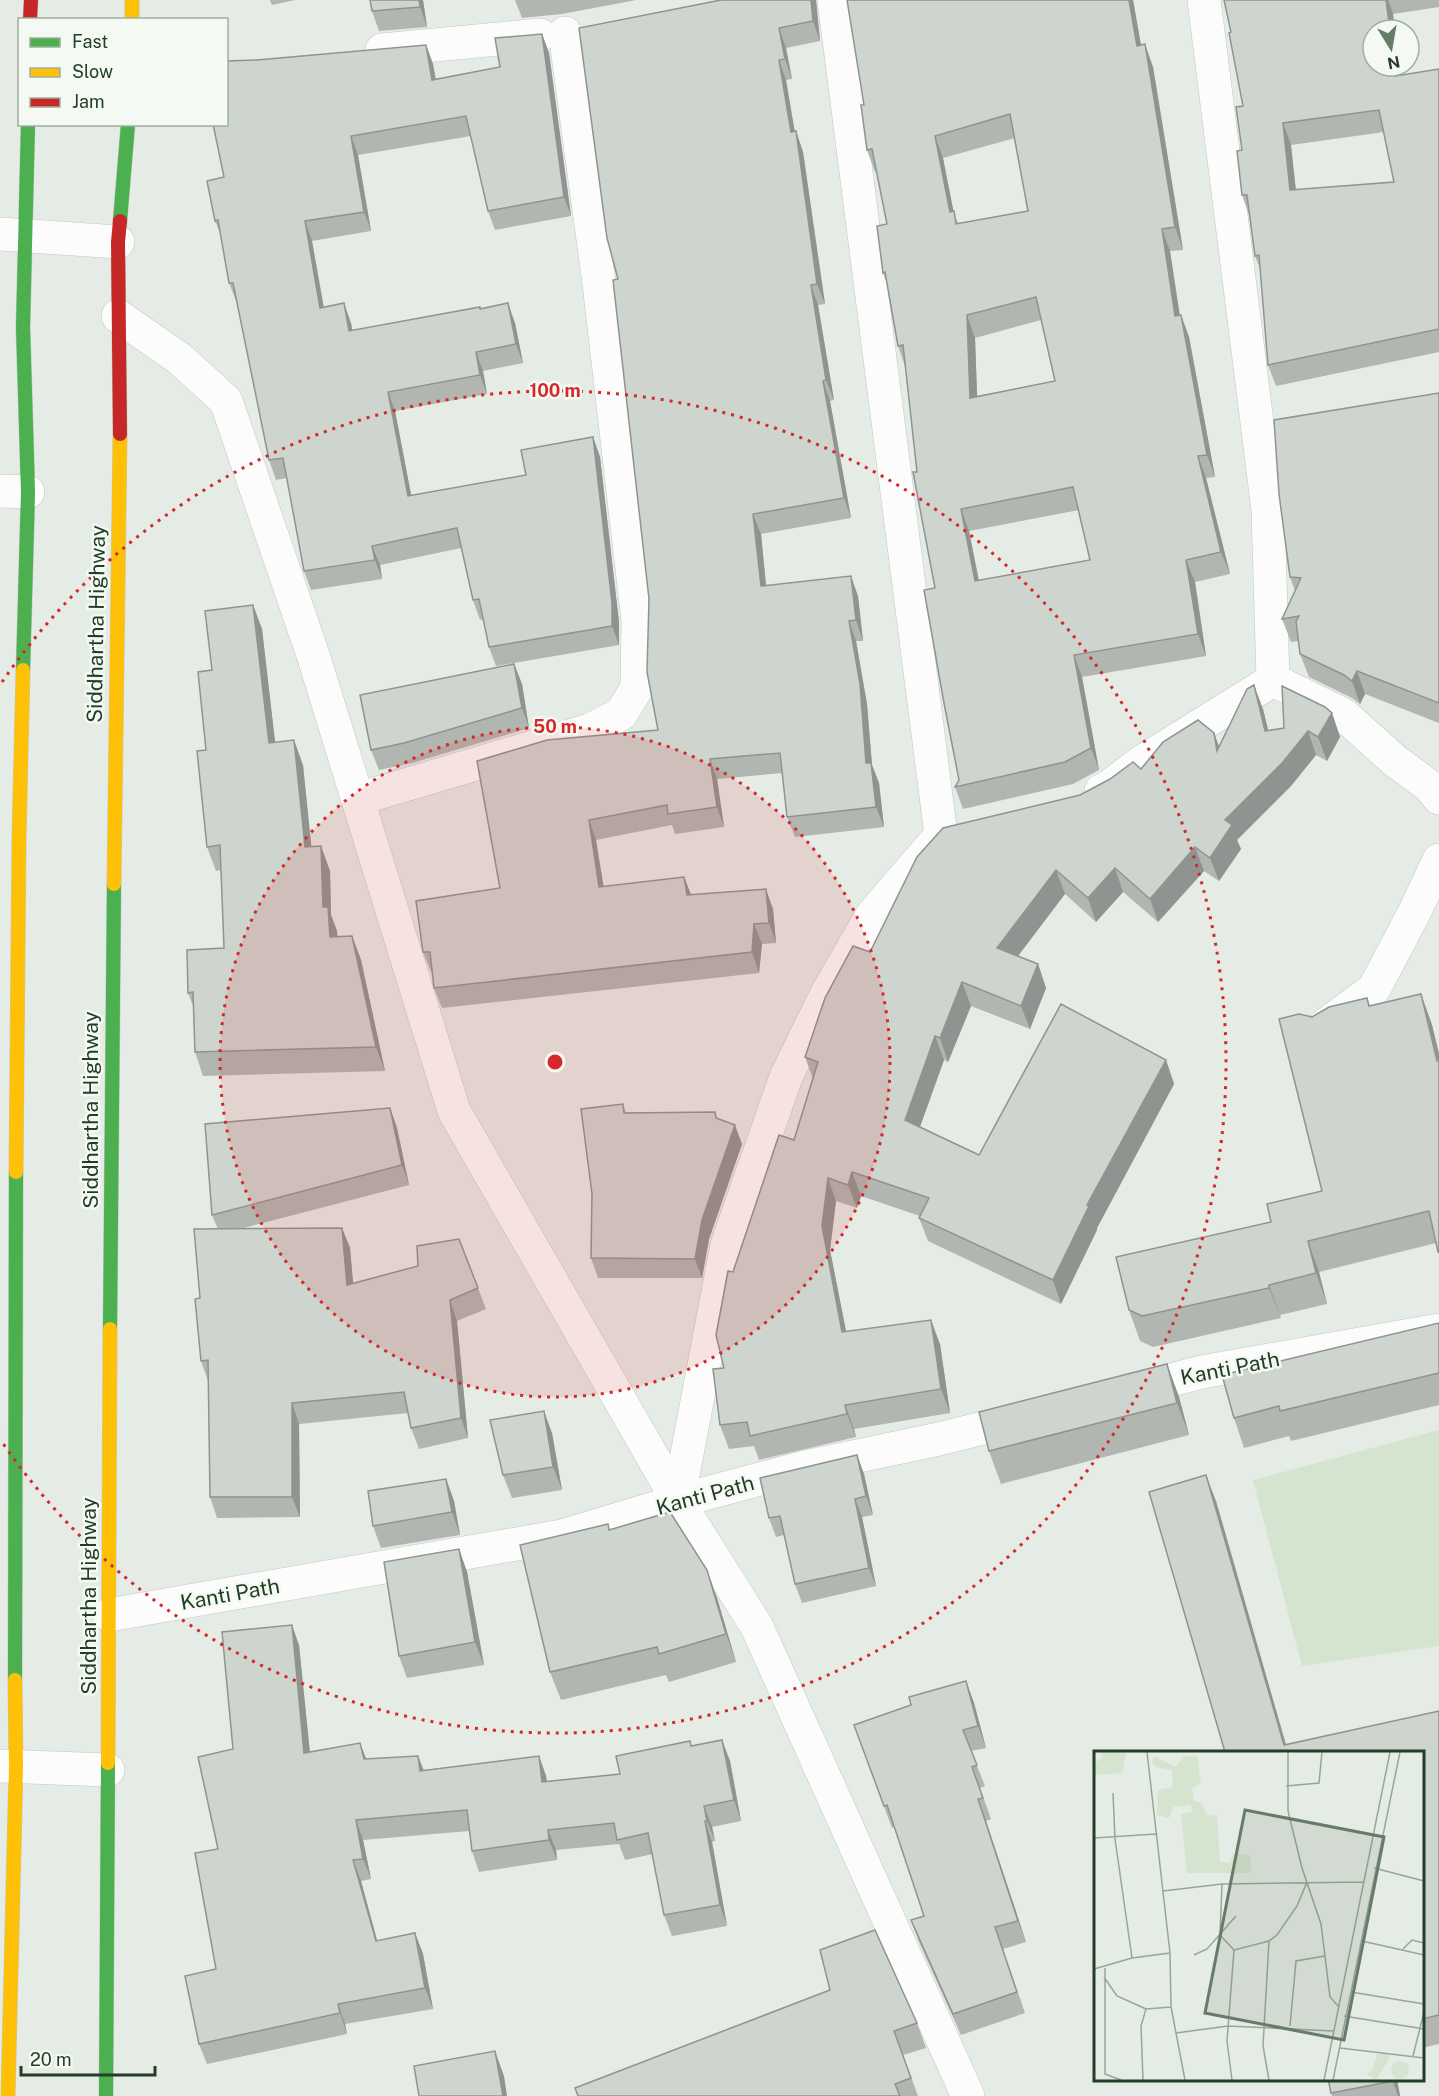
<svg xmlns="http://www.w3.org/2000/svg" width="1439" height="2096" viewBox="0 0 1439 2096" font-family="'Public Sans',sans-serif">
<rect width="100%" height="100%" fill="#e5ebe5"/>
<!-- green -->
<polygon fill="#d5e4ce" points="1439,1430 1439,1646 1302,1666 1253,1480"/>
<g fill="none" stroke-linecap="round" stroke-linejoin="round">
<!-- street casing -->
<g stroke="#c2c8c2" stroke-width="34">
<g id="street">
<polyline points="834,0 941,835"/>
<polyline points="382,50 540,35"/>
<polyline points="0,234 118,242"/>
<polyline points="118,316 180,359 226,401 314,658 454,1111 678,1501 757,1627 968,2096"/>
<polyline points="0,491 28,492"/>
<polyline points="1273,680 1344,715 1394,760 1429,786 1439,798"/>
<polyline points="1101,791 1110,786 1143,761 1273,680 1268,510 1204,0"/>
<polyline points="358,799 590,730 621,714 637,688 638,621 599,283 565,33"/>
<polyline points="1325,1025 1374,989 1414,913 1439,860"/>
<polyline points="1129,1391 1202,1372 1439,1330"/>
<polyline points="678,1501 727,1245 786,1077 826,995 872,915 940,836"/>
<polyline points="109,1615 562,1536 678,1501 801,1468 939,1439 1027,1417"/>
<polyline points="0,1766 108,1770"/>
</g>
</g>
<!-- fast casing -->
<g stroke="#c1cac2" stroke-width="15">
<g id="fast">
<polyline points="120,221 128,124"/>
<polyline points="23,670 28,492 23,327 28,124"/>
<polyline points="110,1329 114,884"/>
<polyline points="15,1680 16,1172"/>
<polyline points="106,2096 108,1763"/>
</g>
</g>
<!-- slow casing -->
<g stroke="#c1cac2" stroke-width="15">
<g id="slow">
<polyline points="132,0 132,20"/>
<polyline points="114,884 120,434"/>
<polyline points="16,1172 19,839 23,670"/>
<polyline points="108,1763 110,1329"/>
<polyline points="8,2096 16,1766 15,1680"/>
</g>
</g>
<!-- jam casing -->
<g stroke="#c1cac2" stroke-width="15">
<g id="jam">
<polyline points="30,20 31,0"/>
<polyline points="120,434 118,242 120,221"/>
</g>
</g>
<!-- street -->
<use href="#street" stroke="#fbfcfb" stroke-width="33"/>
<!-- fast -->
<use href="#fast" stroke="#4caf50" stroke-width="14"/>
<!-- slow -->
<use href="#slow" stroke="#ffc107" stroke-width="14"/>
<!-- jam -->
<use href="#jam" stroke="#c62828" stroke-width="14"/>
</g>
<!-- wall -->
<g fill="#b1b6b1" fill-rule="evenodd">
<polygon points="270,0 295,0 272,5"/>
<polygon points="423,0 427,27 379,31 372,11"/>
<polygon points="515,0 636,0 562,14 522,18"/>
<polygon points="721,0 816,0 820,41 786,48 792,79 786,80 795,132 796,131 803,152 825,304 818,305 834,400 830,401 851,518 761,534 766,585 858,596 863,641 856,641 867,704 872,765 879,783 884,827 795,837 787,817 782,773 717,779 724,827 675,834 672,825 596,840 603,887 684,877 691,895 773,909 776,943 762,944 759,973 442,1008 434,988 432,972 431,972 423,952 500,888 658,730 649,599 618,279"/>
<path d="M1133,0L1141,45L1153,67L1183,250L1170,251L1180,315H1181L1189,337L1215,477L1206,478L1230,574L1195,582L1206,656L1082,677L1099,770L1073,784L963,809L955,787L959,780L935,588L917,472L905,366L898,346L888,287L883,273L887,224L877,171L875,172L867,150L864,105ZM1015,138L1028,211L958,223L953,211L943,158ZM1041,320L1055,381L977,396L975,338ZM1079,510L1090,560L979,580L969,531Z"/>
<path d="M1224,0H1439V7L1393,14L1401,75L1439,69V352L1276,386L1268,365L1260,269L1255,256L1249,215L1242,195L1243,106L1231,32ZM1384,132L1394,182L1296,190L1291,145Z"/>
<polygon points="542,34 549,53 571,216 495,230 488,211 471,136 358,155 371,231 312,241 324,307 351,323 352,330 481,309 515,323 523,363 483,371 487,394 395,411 411,495 526,475 593,437 600,457 619,622 619,645 496,666 489,647 483,619 480,620 473,600 461,548 380,565 382,579 311,590 304,571 287,478 276,480 269,460 237,303 229,283 222,238 215,221 224,177 257,60 426,45 433,64 436,80 500,67"/>
<polygon points="1439,393 1439,723 1365,694 1360,704 1352,698 1309,677 1300,654 1298,641 1291,642 1282,619 1295,591 1290,577"/>
<polygon points="253,605 262,629 275,742 303,765 311,847 321,846 330,871 331,915 337,931 337,937 352,936 361,960 385,1071 203,1076 195,1052 193,1006 188,993 224,948 221,870 216,871 207,847 206,750"/>
<polygon points="514,664 522,684 529,728 412,763 379,770 371,750"/>
<polygon points="1263,709 1268,730 1284,728 1332,713 1340,737 1327,761 1316,755 1291,786 1237,840 1241,849 1219,881 1204,871 1158,922 1123,892 1096,922 1065,894 1017,956 1038,964 1046,988 1030,1029 971,1006 948,1062 944,1060 920,1127 979,1155 1166,1060 1174,1084 1097,1228 1097,1230 1061,1304 928,1241 919,1218 920,1216 861,1196 857,1208 836,1201 830,1250 846,1332 940,1344 950,1413 854,1429 856,1437 759,1460 754,1446 729,1449 720,1425 724,1368 733,1272 794,1140 813,1079 805,1057 870,952 1080,795 1141,769 1214,733 1219,747"/>
<polygon points="1421,994 1432,1025 1439,1054 1439,1255 1436,1243 1319,1272 1327,1304 1280,1315 1281,1318 1153,1347 1140,1341 1129,1310 1322,1191 1312,1017 1370,1006"/>
<polygon points="623,1104 626,1113 718,1119 742,1144 709,1239 702,1278 598,1278 591,1258"/>
<polygon points="390,1108 397,1128 409,1185 240,1229 342,1228 350,1248 353,1283 478,1288 486,1309 457,1321 468,1438 419,1449 411,1428 408,1413 299,1424 300,1517 217,1518 210,1497 208,1381 201,1361 200,1298 218,1229 212,1215"/>
<polygon points="1439,1323 1439,1405 1291,1441 1289,1436 1244,1448 1234,1418"/>
<polygon points="1167,1364 1179,1397 1189,1435 1001,1484 989,1451"/>
<polygon points="552,1433 562,1490 512,1498 503,1475"/>
<polygon points="857,1455 864,1474 873,1515 862,1517 876,1586 802,1603 795,1584 784,1535 776,1537 769,1518"/>
<polygon points="446,1479 454,1501 460,1535 381,1548 373,1526"/>
<polygon points="1216,1501 1286,1745 1439,1711 1439,2044 1422,2048 1422,1752 1225,1752"/>
<polygon points="610,1530 707,1570 717,1598 736,1662 669,1682 666,1675 561,1700 550,1672"/>
<polygon points="459,1549 467,1572 484,1665 407,1678 399,1656"/>
<polygon points="299,1645 310,1752 366,1759 424,1770 539,1756 546,1776 547,1781 620,1774 692,1746 730,1761 741,1821 712,1827 715,1841 712,1842 727,1926 672,1936 664,1915 653,1854 625,1860 619,1844 556,1850 557,1860 479,1872 472,1851 469,1831 363,1840 371,1879 361,1881 377,1941 415,1933 423,1954 433,2009 345,2024 347,2034 207,2064 199,2044 216,1969 218,1849 233,1749"/>
<polygon points="966,1681 974,1703 986,1748 971,1751 985,1786 980,1788 991,1819 986,1821 1026,1942 1003,1949 1025,2013 961,2035 919,1942 911,1920 924,1916 894,1827 892,1828 854,1725 911,1705"/>
<polygon points="917,2023 926,2048 903,2055 918,2096 577,2096"/>
<polygon points="1328,2079 1397,2079 1400,2096 1332,2096"/>
</g>
<!-- shaded-wall -->
<g fill="#909490">
<polygon points="419,0 423,0 427,27 420,7"/>
<polygon points="811,0 816,0 820,41 813,21"/>
<polygon points="1129,0 1133,0 1145,68 1137,46"/>
<polygon points="1386,0 1388,0 1393,14 1395,30 1390,30"/>
<polygon points="779,28 786,48 792,79 785,59"/>
<polygon points="542,34 549,53 571,216 564,197"/>
<polygon points="1145,44 1153,67 1183,250 1175,227"/>
<polygon points="426,45 433,64 439,100 432,80"/>
<polygon points="779,60 786,80 798,152 791,132"/>
<polygon points="1395,66 1400,66 1404,97 1396,76"/>
<polygon points="1283,123 1291,145 1298,212 1290,190"/>
<polygon points="796,131 803,152 825,304 817,284"/>
<polygon points="351,136 358,155 371,231 364,212"/>
<polygon points="935,136 943,158 958,234 950,212"/>
<polygon points="305,221 312,241 327,327 320,308"/>
<polygon points="1162,229 1170,251 1183,338 1175,316"/>
<polygon points="811,285 818,305 834,400 826,380"/>
<polygon points="344,303 351,323 356,350 349,331"/>
<polygon points="508,303 515,323 523,363 516,344"/>
<polygon points="967,315 975,338 978,420 970,398"/>
<polygon points="1181,315 1189,337 1215,477 1207,455"/>
<polygon points="476,352 483,371 487,394 480,375"/>
<polygon points="823,381 830,401 851,518 844,498"/>
<polygon points="388,392 395,411 415,515 408,496"/>
<polygon points="593,437 600,457 619,622 619,645 612,626"/>
<polygon points="1198,456 1206,478 1230,574 1221,552"/>
<polygon points="961,509 969,531 983,603 975,581"/>
<polygon points="753,514 761,534 768,606 761,586"/>
<polygon points="372,546 380,565 382,579 375,560"/>
<polygon points="1186,560 1195,582 1206,656 1198,634"/>
<polygon points="851,576 858,596 863,641 856,620"/>
<polygon points="253,605 262,629 278,767 269,743"/>
<polygon points="849,621 856,641 867,704 872,765 879,783 884,827 876,807 866,763"/>
<polygon points="1074,655 1082,677 1099,770 1091,748"/>
<polygon points="514,664 522,684 529,728 522,708"/>
<polygon points="1357,671 1365,694 1360,704 1352,681"/>
<polygon points="1254,685 1263,709 1274,754 1265,731"/>
<polygon points="1332,713 1340,737 1327,761 1318,737"/>
<polygon points="1308,731 1316,755 1291,786 1237,840 1241,849 1219,881 1210,858 1225,820"/>
<polygon points="1214,733 1223,757 1217,751"/>
<polygon points="294,740 303,765 314,871 305,847"/>
<polygon points="710,759 717,779 724,827 717,807"/>
<polygon points="589,820 596,840 607,907 599,887"/>
<polygon points="321,846 330,871 331,915 337,931 339,961 330,937 323,907"/>
<polygon points="1195,847 1204,871 1158,922 1150,899"/>
<polygon points="1115,868 1123,892 1096,922 1088,898"/>
<polygon points="1056,870 1065,894 1006,972 997,948"/>
<polygon points="684,877 692,897 687,895"/>
<polygon points="766,889 773,909 776,943 769,923"/>
<polygon points="754,924 762,944 759,973 752,952"/>
<polygon points="352,936 361,960 385,1071 376,1047"/>
<polygon points="1038,964 1046,988 1030,1029 1021,1006"/>
<polygon points="962,982 971,1006 948,1062 940,1038"/>
<polygon points="1421,994 1432,1025 1439,1054 1439,1066"/>
<polygon points="935,1036 944,1060 914,1143 905,1120"/>
<polygon points="1166,1060 1174,1084 1097,1228 1097,1230 1061,1304 1053,1280 1087,1205"/>
<polygon points="390,1108 397,1128 409,1185 402,1165"/>
<polygon points="735,1125 742,1144 709,1239 702,1278 695,1259 702,1220"/>
<polygon points="852,1172 861,1196 857,1208 848,1185"/>
<polygon points="828,1178 836,1201 830,1250 851,1356 842,1332 822,1226"/>
<polygon points="342,1228 350,1248 355,1305 347,1285"/>
<polygon points="1308,1241 1319,1272 1327,1304 1316,1273"/>
<polygon points="1269,1285 1280,1315 1281,1318 1269,1288"/>
<polygon points="450,1300 457,1321 468,1438 461,1418"/>
<polygon points="931,1320 940,1344 950,1413 941,1389"/>
<polygon points="1167,1364 1179,1397 1189,1435 1177,1403"/>
<polygon points="292,1403 299,1424 300,1517 292,1497"/>
<polygon points="845,1405 854,1429 856,1437 847,1414"/>
<polygon points="544,1411 552,1433 562,1490 553,1467"/>
<polygon points="857,1455 864,1474 873,1515 866,1496"/>
<polygon points="1206,1475 1216,1501 1288,1752 1284,1745"/>
<polygon points="446,1479 454,1501 460,1535 452,1512"/>
<polygon points="855,1499 862,1517 876,1586 869,1568"/>
<polygon points="459,1549 467,1572 484,1665 475,1642"/>
<polygon points="707,1570 717,1598 736,1662 726,1634"/>
<polygon points="292,1625 299,1645 312,1774 304,1753"/>
<polygon points="966,1681 974,1703 986,1748 978,1726"/>
<polygon points="722,1740 730,1761 741,1821 734,1800"/>
<polygon points="360,1743 368,1763 364,1759"/>
<polygon points="418,1756 426,1776 420,1771"/>
<polygon points="539,1756 546,1776 550,1802 542,1782"/>
<polygon points="978,1799 986,1821 1026,1942 1018,1921"/>
<polygon points="704,1806 712,1827 715,1841 707,1821"/>
<polygon points="356,1820 363,1840 371,1879 363,1859"/>
<polygon points="705,1821 712,1842 727,1926 720,1905"/>
<polygon points="548,1830 556,1850 557,1860 549,1840"/>
<polygon points="353,1860 361,1881 383,1962 376,1941"/>
<polygon points="415,1933 423,1954 433,2009 425,1988"/>
<polygon points="338,2004 345,2024 347,2034 340,2013"/>
<polygon points="495,2051 504,2076 507,2096 503,2096"/>
<polygon points="1392,2079 1397,2079 1400,2096 1398,2096"/>
</g>
<!-- building -->
<g fill="#ced4ce" stroke="#909490" stroke-width="1.5" fill-rule="evenodd">
<polygon points="370,0 419,0 420,7 372,11"/>
<polygon points="721,0 811,0 813,21 779,28 785,59 779,60 791,132 796,131 817,284 811,285 826,380 823,381 844,498 753,514 761,586 851,576 856,620 849,621 860,684 866,763 871,763 876,807 787,817 780,753 710,759 717,807 668,814 667,805 589,820 599,887 684,877 687,895 766,889 769,923 754,924 752,952 434,988 430,952 423,952 416,901 500,888 477,761 547,740 658,730 647,672 649,599 613,280 618,279 607,238 579,28"/>
<path d="M847,0H1129L1137,46L1145,44L1175,227L1162,229L1175,316L1181,315L1207,455L1198,456L1221,552L1186,560L1198,634L1074,655L1091,748L1065,762L955,787L959,780L944,703L924,590L935,588L913,472H917L903,345L898,346L885,272L883,273L877,226L887,224L872,149L867,150L861,105H864ZM1010,114L1028,211L956,224L954,211L950,212L935,136ZM1036,297L1055,381L970,398L967,315ZM1073,487L1090,560L975,581L961,509Z"/>
<path d="M1224,0H1386L1390,30H1373V66H1395L1396,76L1439,69V329L1268,365L1259,255L1255,256L1247,195H1242L1237,151L1242,150L1236,107L1243,106L1229,33L1231,32ZM1379,110L1394,182L1290,190L1283,123Z"/>
<polygon points="542,34 564,197 488,211 466,116 351,136 364,212 305,221 320,308 344,303 349,331 480,307 480,309 508,303 516,344 476,352 480,375 388,392 408,496 526,475 521,450 593,437 612,603 612,626 489,647 479,599 473,600 457,528 372,546 375,560 304,571 283,458 269,460 233,283 229,283 218,220 215,221 207,181 224,177 213,124 226,124 226,61 257,60 426,45 432,80 500,67 495,38"/>
<polygon points="1439,393 1439,703 1357,671 1352,681 1344,675 1300,654 1296,621 1299,616 1282,619 1301,578 1290,577 1279,494 1274,420"/>
<polygon points="253,605 269,743 294,740 305,847 321,846 323,907 328,907 330,937 352,936 376,1047 195,1052 193,992 188,993 187,950 224,948 220,845 207,847 197,751 206,750 198,672 212,670 205,611"/>
<polygon points="514,664 522,708 404,743 371,750 360,695"/>
<polygon points="1254,685 1265,731 1284,728 1282,686 1325,707 1332,713 1318,737 1308,731 1283,762 1225,820 1232,825 1210,858 1195,847 1150,899 1115,868 1088,898 1056,870 997,948 1038,964 1021,1006 962,982 940,1038 935,1036 905,1120 979,1155 1061,1004 1166,1060 1087,1205 1089,1206 1053,1280 919,1218 929,1198 852,1172 848,1185 828,1178 822,1226 842,1332 931,1320 941,1389 845,1405 847,1414 750,1436 747,1422 720,1425 713,1369 724,1368 716,1335 728,1271 733,1272 779,1135 794,1140 818,1062 805,1057 825,998 853,946 870,952 917,857 943,828 1080,795 1110,779 1133,762 1141,769 1163,742 1198,720 1214,733 1217,751 1247,689"/>
<polygon points="1421,994 1437,1061 1439,1061 1439,1252 1438,1252 1429,1211 1308,1241 1316,1273 1269,1285 1269,1288 1142,1316 1129,1310 1116,1257 1271,1222 1267,1204 1322,1191 1279,1019 1299,1014 1312,1017 1329,1007 1367,998 1369,1006"/>
<polygon points="623,1104 624,1113 715,1112 716,1118 735,1125 702,1220 695,1259 591,1258 592,1194 581,1109"/>
<polygon points="390,1108 402,1165 212,1215 205,1124"/>
<polygon points="342,1228 347,1285 418,1266 417,1246 459,1239 478,1288 450,1300 461,1418 411,1428 404,1392 292,1403 292,1497 210,1497 208,1360 201,1361 195,1299 200,1298 194,1229"/>
<polygon points="1439,1323 1439,1373 1280,1411 1279,1406 1234,1418 1222,1375"/>
<polygon points="1167,1364 1177,1403 989,1451 979,1412"/>
<polygon points="544,1411 553,1467 503,1475 490,1420"/>
<polygon points="857,1455 866,1496 855,1499 869,1568 795,1584 780,1516 769,1518 760,1478"/>
<polygon points="1206,1475 1284,1745 1439,1711 1439,2015 1422,2019 1422,1752 1225,1752 1149,1492"/>
<polygon points="446,1479 452,1512 373,1526 368,1491"/>
<polygon points="670,1512 707,1570 726,1634 659,1654 657,1647 550,1672 520,1545 608,1524 609,1530"/>
<polygon points="459,1549 475,1642 399,1656 384,1562"/>
<polygon points="292,1625 304,1753 360,1743 364,1759 418,1756 420,1771 539,1756 542,1782 620,1774 616,1756 690,1741 691,1746 722,1740 734,1800 704,1806 707,1821 705,1821 720,1905 664,1915 648,1833 617,1840 614,1823 548,1830 549,1840 472,1851 467,1810 356,1820 363,1859 353,1860 376,1941 415,1933 425,1988 338,2004 340,2013 199,2044 185,1976 216,1969 195,1853 218,1849 198,1757 233,1749 222,1632"/>
<polygon points="966,1681 978,1726 963,1730 977,1765 972,1767 983,1798 978,1799 1018,1921 995,1927 1017,1992 953,2014 911,1920 924,1916 887,1805 884,1806 854,1725 911,1705 909,1697"/>
<polygon points="875,1930 917,2023 894,2031 911,2078 895,2084 900,2096 578,2096 575,2088 830,1990 820,1950"/>
<polygon points="495,2051 503,2096 419,2096 414,2066"/>
<polygon points="1328,2079 1392,2079 1393,2081 1331,2093"/>
</g>
<!-- distance rings -->
<circle cx="555" cy="1062" r="335" fill="#d62828" fill-opacity=".12"/>
<g fill="none" stroke="#d62828" stroke-width="3" stroke-dasharray="3 6">
<circle cx="555" cy="1062" r="335"/>
<path d="M2 682A671 671 0 1 1 2 1442"/>
</g>
<g text-anchor="middle" dominant-baseline="central" stroke-width="5" stroke-linejoin="round" paint-order="stroke">
<!-- street labels -->
<g font-size="21" fill="#223f25" stroke="#f4f9f3">
<text transform="translate(96 624) rotate(-89)">Siddhartha Highway</text>
<text transform="translate(90 1110) rotate(-90)">Siddhartha Highway</text>
<text transform="translate(1230 1368) rotate(-11)">Kanti Path</text>
<text transform="translate(705 1495) rotate(-15)">Kanti Path</text>
<text transform="translate(230 1594) rotate(-10)">Kanti Path</text>
<text transform="translate(88 1596) rotate(-90)">Siddhartha Highway</text>
</g>
</g>
<!-- overview -->
<g transform="translate(1094 1751)">
<rect width="330" height="330" fill="#e5ebe5"/>
<path d="M6,1H32L28,22L0,24V12L8,7ZM60,5L81,16L91,5H103L107,32L98,38L100,50L108,52L113,64L123,65L126,110L136,112L139,103L156,104L157,122H93L87,63L98,61L97,54L79,56L75,67L63,64L64,39L79,36L78,19L62,16L58,13ZM283,303H295V308L282,329L273,323L279,318ZM297 319a9 9 0 1 1 18 0a9 9 0 1 1-18 0Z" fill="#d5e4ce"/>
<path fill="none" stroke="#97a698" stroke-width="1.5" d="M53,1L76,202L77,256L91,329M194,1V60L208,117L227,173L236,246L245,256M192,35L225,32L228,1M19,42L21,88L38,207M0,87L62,83M280,117L330,130M128,133L126,184L140,199M69,140L128,133L270,131M268,190L330,204M309,198L318,189L330,192M100,204L113,198L142,165M11,217V323L27,329M0,218L38,207L76,202M10,226L23,245L52,258L47,275L49,329M257,241L330,253M52,258L77,256M250,265L330,278M196,275L202,210L231,205M82,282L134,275L239,280M246,297L330,307M319,305L330,261M138,329L133,290L140,199L175,190L183,184L203,155L213,131M175,329L169,295L175,190M230,329L296,1M239,329L306,1"/>
<path fill="#667b68" fill-opacity="0.15" stroke="#667b68" stroke-width="3" d="M151,59L290,86L250,289L111,262Z"/>
<rect width="330" height="330" fill="none" stroke="#223f25" stroke-width="3"/>
</g>
<circle cx="555" cy="1062" r="9" fill="#d62828" stroke="#f4f9f3" stroke-width="3"/>
<g font-size="18" text-anchor="middle" font-weight="bold" fill="#d62828" stroke="#f4f9f3" stroke-width="5" stroke-linejoin="round" paint-order="stroke">
<text x="555" y="397">100 m</text>
<text x="555" y="733">50 m</text>
</g>
<!-- legend -->
<rect x="18" y="18" width="210" height="108" fill="#f4f9f3" stroke="#a0afa1" stroke-width="1.5"/>
<rect x="30" y="38" width="30" height="9" fill="#4caf50" stroke="#a0afa1" stroke-width="1.5"/>
<text x="72" y="48" font-size="18" fill="#223f25">Fast</text>
<rect x="30" y="68" width="30" height="9" fill="#ffc107" stroke="#a0afa1" stroke-width="1.5"/>
<text x="72" y="78" font-size="18" fill="#223f25">Slow</text>
<rect x="30" y="98" width="30" height="9" fill="#c62828" stroke="#a0afa1" stroke-width="1.5"/>
<text x="72" y="108" font-size="18" fill="#223f25">Jam</text>
<!-- north arrow -->
<g transform="translate(1391 48) rotate(169)"><circle r="28" fill="#f4f9f3" stroke="#a0afa1" stroke-width="1.5"/>
<path d="M0-4.5L10 22L0 15L-10 22Z" fill="#667b68"/>
<text y="-9" font-size="16" font-weight="bold" text-anchor="middle" fill="#223f25">N</text>
</g>
<!-- scale -->
<path d="M21 2066v9h134v-9" fill="none" stroke="#223f25" stroke-width="3"/>
<text x="30" y="2066" font-size="18" fill="#223f25" stroke="#f4f9f3" stroke-width="4.5" paint-order="stroke">20 m</text>
</svg>
